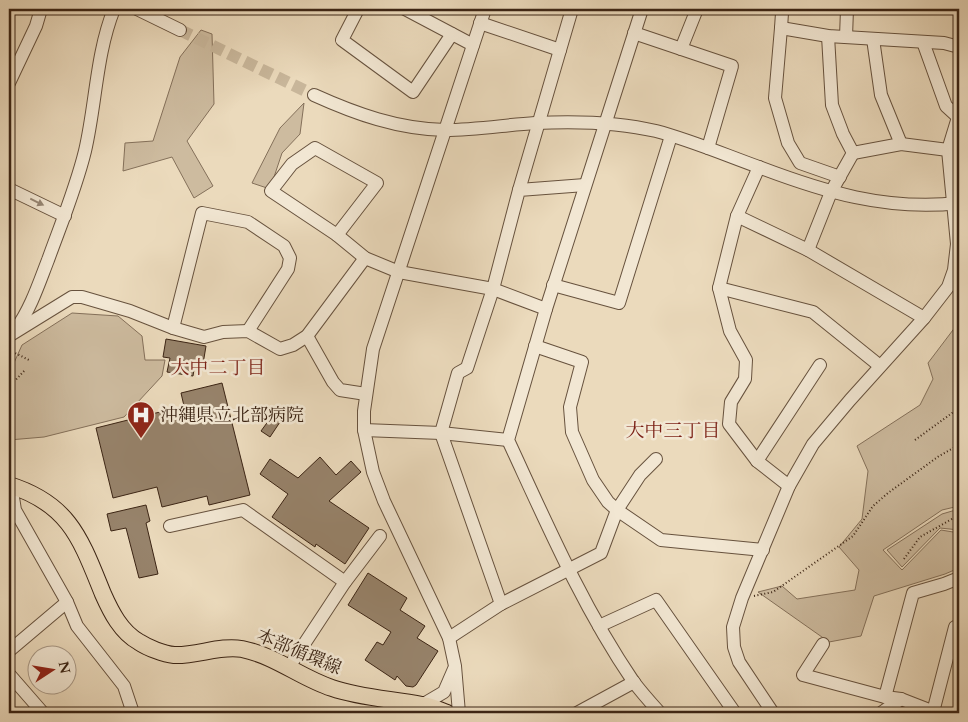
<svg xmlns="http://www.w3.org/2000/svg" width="968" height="722" viewBox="0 0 968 722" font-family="Cardo,'Noto Serif JP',serif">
<rect width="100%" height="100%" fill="#ebdabc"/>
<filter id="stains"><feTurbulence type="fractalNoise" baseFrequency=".004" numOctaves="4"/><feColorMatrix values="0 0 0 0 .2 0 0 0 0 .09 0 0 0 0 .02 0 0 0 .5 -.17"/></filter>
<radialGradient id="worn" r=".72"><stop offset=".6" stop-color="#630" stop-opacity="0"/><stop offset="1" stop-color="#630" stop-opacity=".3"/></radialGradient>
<!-- green -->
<g fill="#cdbb9f" stroke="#84705a">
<polygon points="201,30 212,34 214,104 187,141 213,186 194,198 172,157 123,171 125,143 153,141 180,57"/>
<polygon points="304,103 300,134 282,153 270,189 252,183 280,128"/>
<polygon points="72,313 118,316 142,336 145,360 165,360 162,376 124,417 44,437 9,440 9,374 22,345"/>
<polygon points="959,322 959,506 942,510 883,550 902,570 941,530 959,533 959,568 945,574 874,596 861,636 829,642 758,592 782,586 797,599 855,590 859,570 839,547 862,519 868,471 857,446 920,405 933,379 928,363"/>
<polygon points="959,509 959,530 940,528 902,567 887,550 942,514"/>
</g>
<!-- building -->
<g fill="#97836b" stroke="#3b2414">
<polygon points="166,339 206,346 203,364 195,363 193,376 167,372 170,358 163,357"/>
<polygon points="222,383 250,495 209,505 207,496 162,507 157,487 113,498 96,428 184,406 181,393"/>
<polygon points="272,416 280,422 270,437 261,431"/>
<polygon points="320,457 336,475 351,461 361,472 329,501 369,528 345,564 316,544 315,547 272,517 288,494 260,474 270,459 298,478"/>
<polygon points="146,505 150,521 146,523 158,574 139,578 126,528 111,531 107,514"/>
<polygon points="368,573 407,598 400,610 425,626 417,638 438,651 416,685 413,687 406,686 397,676 395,680 365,660 377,642 383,645 391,632 348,605"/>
</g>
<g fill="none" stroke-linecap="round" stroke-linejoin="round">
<!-- minor-tunnel -->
<polyline stroke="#c8b69a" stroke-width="12" stroke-dasharray="12 6" stroke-linecap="butt" points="180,30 314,95"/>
<!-- minor casing -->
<g stroke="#67523e" stroke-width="14">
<g id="minor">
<polyline points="137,9 180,30"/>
<polyline points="358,9 342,40 413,92 452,34"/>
<polyline points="405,9 473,45"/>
<path d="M642,9L546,309L508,440C546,522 582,606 633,681C641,692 651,703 660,713"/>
<polyline points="780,9 782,13 781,28 775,98 788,143 800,163 840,177"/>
<polyline points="480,23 560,50"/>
<polyline points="781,28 828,36 944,43 959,47"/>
<polyline points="634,33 732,66 708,148"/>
<polyline points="828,36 832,105 843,134 853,153"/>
<polyline points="846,37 847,9"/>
<polyline points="873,39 881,95 901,144"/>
<polyline points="923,42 946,106 958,117"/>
<polyline points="681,49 697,9"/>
<polyline points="9,83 36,26 41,9"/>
<path d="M314,95C356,114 398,129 445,130C475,130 505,125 535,123C575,121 618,122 656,131C690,140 723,154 756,166C824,192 886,211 959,203"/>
<polygon points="315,148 377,183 337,235 271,191 292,164"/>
<polyline points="853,153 901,144 948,150"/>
<polyline points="759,167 737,216 719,288 730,331 746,360 745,379 731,402 729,424 757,461 789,486"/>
<polyline points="9,189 65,216"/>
<polyline points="519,190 572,9"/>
<polyline points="737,216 808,250 924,318"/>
<polyline points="337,235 365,258 399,272 493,289 546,309"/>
<polyline points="808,250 831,192 853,153"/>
<polyline points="553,285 619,303 671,136"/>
<polyline points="719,288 813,312 880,366"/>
<polyline points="173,328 202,213 248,222 284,246 290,258 288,269 248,331"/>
<path d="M16,329C31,308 39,283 48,260C61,224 76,188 85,151C96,104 96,54 114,9"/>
<polyline points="12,334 72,297 82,297 130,311 173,328 204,337 223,332 248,331 280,349 293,345 307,336 365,258"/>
<polyline points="307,336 333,382 340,390 366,394"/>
<polyline points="535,346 582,362 570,407 572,432 593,480 608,502 617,510 661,540 763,550"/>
<polyline points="364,430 441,433 508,440"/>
<polyline points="757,461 820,365"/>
<polyline points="11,485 15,510 67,602 77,626 124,686 133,713"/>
<polyline points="170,526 243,510 345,582"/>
<polyline points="501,604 441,433 458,373 467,368 493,289 519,190 585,185"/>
<polyline points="599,626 656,600 735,713"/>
<polyline points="449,638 501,604 601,553 617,510 640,475 656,459"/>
<polyline points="823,644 803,675 885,697 901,699 937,713"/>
<polyline points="9,651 67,602"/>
<polyline points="289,667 345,582 380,536"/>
<polyline points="9,674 43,713"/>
<polyline points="885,697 913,593 944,584 959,578"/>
<polyline points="422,705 444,692 454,669"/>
<polyline points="933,712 955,627 959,628"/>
<polyline points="459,713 455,666 449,638 384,501 373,472 364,430 364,411 373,349 485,9"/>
<polyline points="577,713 634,682"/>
<polyline points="773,713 739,662 734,647 733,627 742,598 789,486 813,444 850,400 924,318 948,287 954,270 957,244 948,150 959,114"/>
<polyline points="881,713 901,699"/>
</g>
</g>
<!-- major casing -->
<g stroke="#3b2414" stroke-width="18">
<path id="major" d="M9,485C70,504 81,540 103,594C111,612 121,632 139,642C148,648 164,654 174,655C197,656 220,645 242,649C276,656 301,678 332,688C361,698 392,699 422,705C431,706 439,710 447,713"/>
</g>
<!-- path -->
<g stroke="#3b2414" stroke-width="2" stroke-dasharray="1 2.5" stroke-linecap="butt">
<polyline points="9,350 29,360"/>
<polyline points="9,387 25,370"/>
<polyline points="915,440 959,408"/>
<polyline points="904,559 920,537 959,515"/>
<polyline points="754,596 773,592 853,536 873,506 888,493 939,456 959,445"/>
</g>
<!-- minor -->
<use href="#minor" stroke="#f2e7d3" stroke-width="12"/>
<!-- major -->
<use href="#major" stroke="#ebdabc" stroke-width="16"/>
</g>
<!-- one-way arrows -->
<defs><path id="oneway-solid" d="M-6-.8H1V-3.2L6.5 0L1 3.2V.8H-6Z" transform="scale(1.25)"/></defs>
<use fill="#968674" href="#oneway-solid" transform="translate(37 202) rotate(26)"/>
<!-- icons -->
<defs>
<g id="hospital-pin" transform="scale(1.4375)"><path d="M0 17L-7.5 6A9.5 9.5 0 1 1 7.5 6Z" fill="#8f2418" stroke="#f2e7d3"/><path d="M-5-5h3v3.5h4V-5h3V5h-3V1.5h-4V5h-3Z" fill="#fff"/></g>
</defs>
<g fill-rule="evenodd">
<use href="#hospital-pin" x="141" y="415"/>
</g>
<g text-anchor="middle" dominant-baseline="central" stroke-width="5" stroke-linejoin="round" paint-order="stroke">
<!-- poi labels -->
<g font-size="18" fill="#3b2414" stroke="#f2e7d3" text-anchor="start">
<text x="160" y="415">沖縄県立北部病院</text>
</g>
<!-- street labels -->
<g font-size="18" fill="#3b2414" stroke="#f2e7d3">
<text transform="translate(299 652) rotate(23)">本部循環線</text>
</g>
<!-- neighbourhood labels -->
<g font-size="19" fill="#7a1f14" stroke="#f2e7d3">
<text x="218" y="368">大中二丁目</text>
<text x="673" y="431">大中三丁目</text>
</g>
</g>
<!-- margin -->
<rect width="968" height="722" fill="none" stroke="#ebdabc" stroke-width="30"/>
<rect x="10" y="10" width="948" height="702" fill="none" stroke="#3b2414" stroke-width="2.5"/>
<rect x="15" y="15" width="938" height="692" fill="none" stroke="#3b2414"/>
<!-- north arrow -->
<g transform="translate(52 670) rotate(78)"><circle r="24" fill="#f2e7d3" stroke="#a99987"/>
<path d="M0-4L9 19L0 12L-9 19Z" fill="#8f2418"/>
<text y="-8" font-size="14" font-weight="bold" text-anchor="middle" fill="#3b2414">N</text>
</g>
<rect width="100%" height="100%" filter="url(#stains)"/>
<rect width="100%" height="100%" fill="url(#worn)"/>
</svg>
